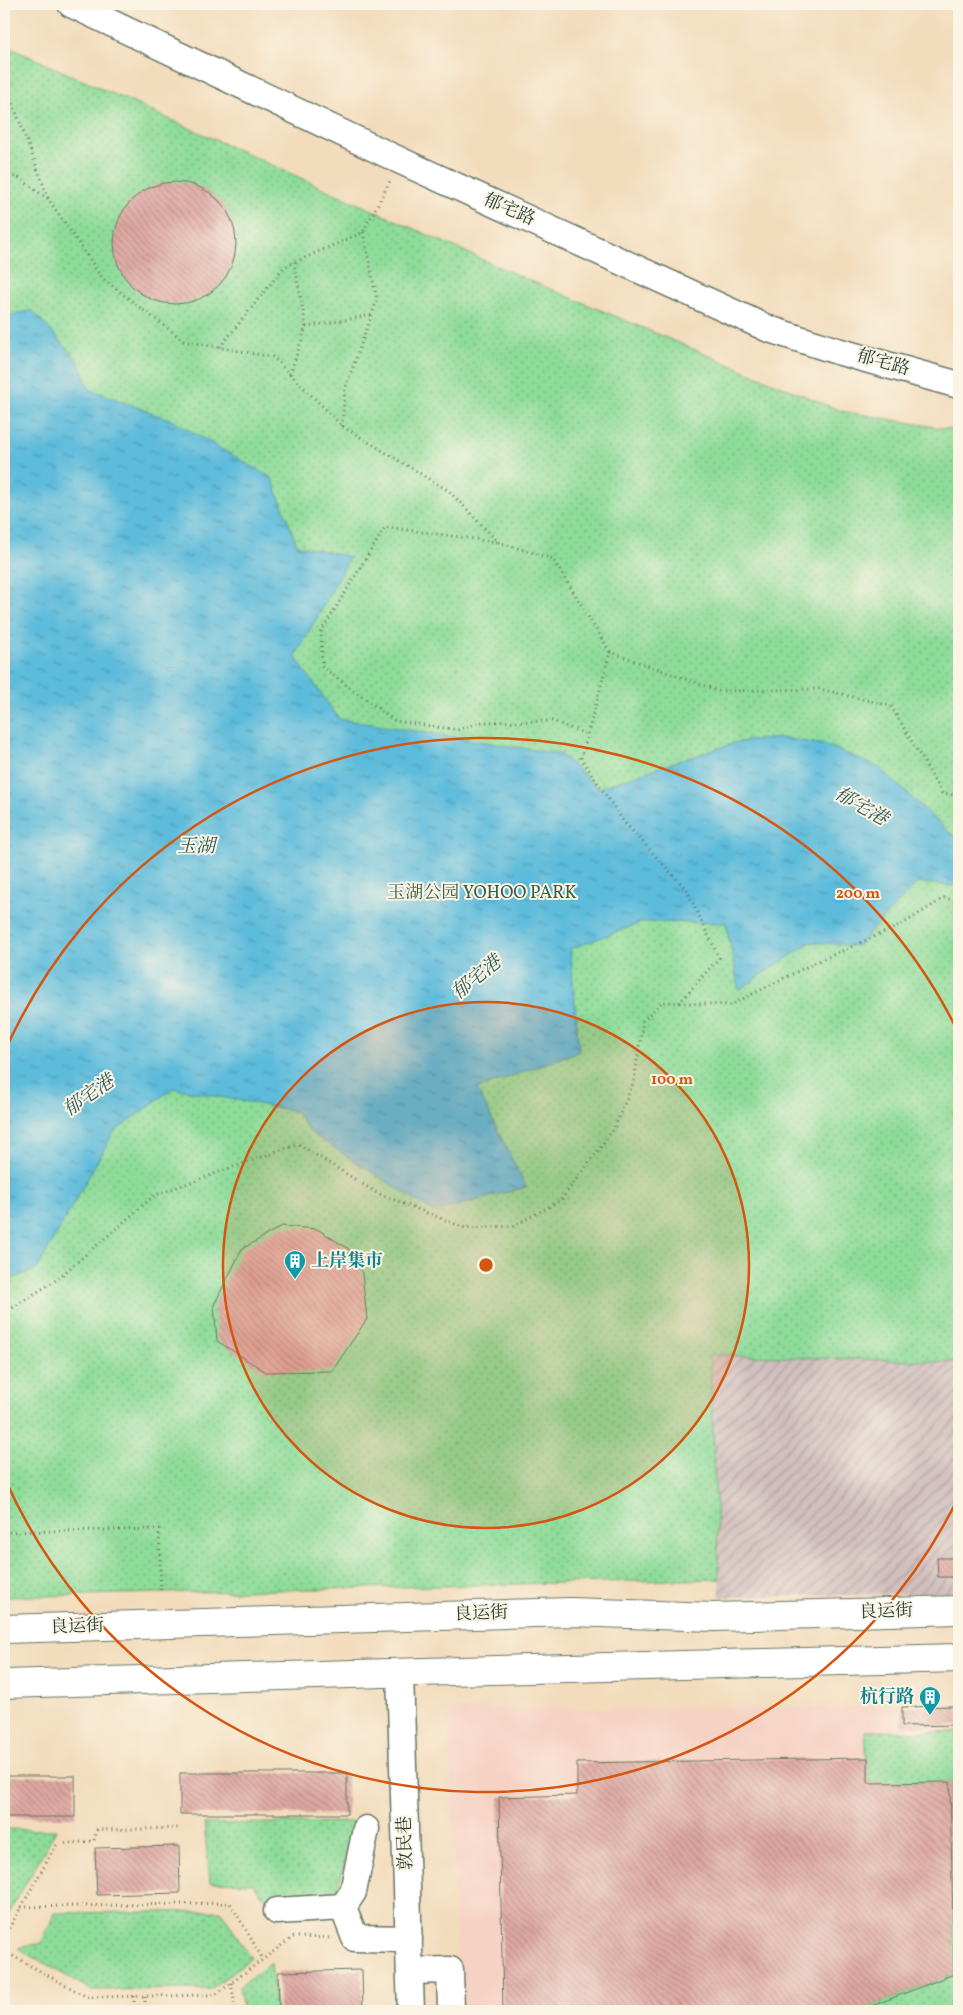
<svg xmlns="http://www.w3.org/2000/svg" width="963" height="2015" viewBox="0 0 963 2015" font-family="Vollkorn,'Noto Serif SC',serif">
<defs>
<pattern id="industrial-furrows" width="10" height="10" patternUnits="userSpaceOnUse" patternTransform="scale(1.25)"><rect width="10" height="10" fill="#d1bfbe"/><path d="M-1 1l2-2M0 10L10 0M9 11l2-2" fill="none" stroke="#a99c9b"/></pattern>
<pattern id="green-dots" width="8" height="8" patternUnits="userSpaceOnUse" patternTransform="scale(1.25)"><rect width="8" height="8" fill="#8edc9a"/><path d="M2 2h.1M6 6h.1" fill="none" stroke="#73b47e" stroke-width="1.8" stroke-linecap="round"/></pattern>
<pattern id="water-ripples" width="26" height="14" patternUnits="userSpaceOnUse" patternTransform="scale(1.25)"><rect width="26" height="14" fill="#5dbbdb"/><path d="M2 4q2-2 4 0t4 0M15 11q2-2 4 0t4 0" fill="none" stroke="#4c99b2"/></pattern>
<pattern id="building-back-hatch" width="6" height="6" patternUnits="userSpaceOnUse" patternTransform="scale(1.25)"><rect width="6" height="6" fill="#dfa8a2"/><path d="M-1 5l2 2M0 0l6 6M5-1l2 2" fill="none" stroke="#b48a85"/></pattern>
</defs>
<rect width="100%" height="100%" fill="#fcf5e5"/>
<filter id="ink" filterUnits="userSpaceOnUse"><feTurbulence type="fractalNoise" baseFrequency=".02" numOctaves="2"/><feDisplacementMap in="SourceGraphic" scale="10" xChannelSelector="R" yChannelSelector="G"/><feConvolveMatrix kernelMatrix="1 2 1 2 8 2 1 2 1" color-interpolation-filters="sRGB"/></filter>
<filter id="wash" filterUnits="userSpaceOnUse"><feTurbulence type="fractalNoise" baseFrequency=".0096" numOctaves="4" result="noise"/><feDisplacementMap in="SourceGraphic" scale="20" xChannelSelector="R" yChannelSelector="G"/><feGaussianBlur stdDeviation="1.12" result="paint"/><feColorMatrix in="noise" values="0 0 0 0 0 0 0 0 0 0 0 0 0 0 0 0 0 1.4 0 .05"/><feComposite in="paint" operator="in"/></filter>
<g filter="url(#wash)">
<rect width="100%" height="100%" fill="#f2dcbc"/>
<!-- built -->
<polygon fill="#f6d2c4" points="959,1707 959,2011 458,2011 449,1709"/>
<!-- industrial -->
<polygon fill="url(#industrial-furrows)" points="710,1355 959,1362 959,1593 720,1597"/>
<!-- green -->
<g fill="url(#green-dots)" stroke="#568c67">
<polygon points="4,45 517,275 841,411 959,431 959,1362 710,1355 719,1579 4,1597"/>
<polygon points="865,1731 959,1732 959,2011 859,2011 954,1974 950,1782 868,1783"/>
<polygon points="356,1822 335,1898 266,1899 252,1883 210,1882 204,1824"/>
<polygon points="4,1829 56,1830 4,1922"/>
<polygon points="221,1911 251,1958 211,1989 91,1990 18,1948 41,1943 55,1913"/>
<polygon points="271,1963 276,2011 243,2011 239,1987"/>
</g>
<!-- water -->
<polygon fill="url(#water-ripples)" stroke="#3e7c88" points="32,310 78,361 89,389 171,420 272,478 297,545 350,557 295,657 339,719 560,754 598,788 663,766 738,742 782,738 826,745 880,768 951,834 959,837 959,886 917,883 857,946 811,942 739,990 726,923 643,922 570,949 579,1051 477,1089 526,1187 434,1212 311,1133 295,1111 173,1088 113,1133 37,1269 4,1282 4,317"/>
<g id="blocks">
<!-- building -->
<g fill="url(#building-back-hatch)">
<circle cx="175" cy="243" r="61"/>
<polygon points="282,1226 317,1229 360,1256 367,1319 332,1371 266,1372 217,1341 214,1305 242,1249"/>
<polygon points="937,1558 959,1558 959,1577 938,1577"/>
<polygon points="959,1706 959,1725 902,1726 902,1707"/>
<polygon points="868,1758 868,1783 950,1782 954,1974 859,2011 503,2011 499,1797 577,1795 577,1763"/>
<rect x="180" y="1773" width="167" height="41"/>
<rect x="4" y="1776" width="71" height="41"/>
<polygon points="179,1846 180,1893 97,1895 95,1848"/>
<polygon points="362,1970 363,2011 279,2011 278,1972"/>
</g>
</g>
</g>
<g filter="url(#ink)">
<use href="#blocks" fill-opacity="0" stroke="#697564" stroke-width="1"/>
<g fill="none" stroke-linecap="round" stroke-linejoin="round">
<!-- minor casing -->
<g stroke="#697564" stroke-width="29">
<g id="minor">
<polyline points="71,4 401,161 769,329 837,351 959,385"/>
<polyline points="400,1674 411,2011"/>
<polyline points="343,1907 353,1892 366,1829"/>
<polyline points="277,1911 343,1907 355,1938 409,1939"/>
<polyline points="410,1971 450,1970 451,2011"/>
</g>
</g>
<!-- major casing -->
<g stroke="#697564" stroke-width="30">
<g id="major">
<polyline points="4,1629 571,1612 714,1617 959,1610"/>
<path d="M4,1684C322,1676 641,1664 959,1658"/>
</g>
</g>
<!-- path -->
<g stroke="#697564" stroke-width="3" stroke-dasharray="1 4" stroke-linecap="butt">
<polyline points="4,80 49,200 103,279 184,341 273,357 342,426 449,491 498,542 553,559 610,652"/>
<polyline points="4,174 19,178 48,199"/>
<polyline points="306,327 372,315"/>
<polyline points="220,347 284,267 363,232 391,179"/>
<polyline points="290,374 306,327 294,262"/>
<polyline points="342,426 345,389 377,300 363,232"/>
<polyline points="497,542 385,527 321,632 322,667 395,721 459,730 480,722 552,721 588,735"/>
<polyline points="679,1003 719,958 686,889 624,822 581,758 610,652 719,691 820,689 891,706 942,793 959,796"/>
<polyline points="4,1313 56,1280 155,1195 298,1144 377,1193 465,1228 514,1226 561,1200 614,1129 634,1081 643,1021 662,1002 731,1005 814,963 901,925 944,898 959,901"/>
<polyline points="4,1532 159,1529 161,1593"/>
<polyline points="21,1907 230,1903 263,1959"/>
<polyline points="4,1937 57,1844 94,1841 97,1830 180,1828"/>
<polyline points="4,1951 87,1997 215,1995 293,1937 333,1938"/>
<polyline points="231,1983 236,2011"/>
<polyline points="134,1996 134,2011"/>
<polyline points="145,1996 145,2011"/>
</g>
<!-- minor -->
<use href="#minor" stroke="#fff" stroke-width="26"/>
<!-- major -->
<use href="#major" stroke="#fff" stroke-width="28"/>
</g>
</g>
<!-- distance rings -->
<circle cx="486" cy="1265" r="263" fill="#d45610" fill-opacity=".12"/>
<g fill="none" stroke="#d45610" stroke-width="2.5">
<circle cx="486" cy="1265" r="263"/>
<path d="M959 1496A526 526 0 0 1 5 1479M5 1051A526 526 0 0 1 959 1034"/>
</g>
<!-- icons -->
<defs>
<g id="building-pin" transform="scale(1.125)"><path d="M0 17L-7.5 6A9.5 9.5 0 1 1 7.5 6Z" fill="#0f9aa8" stroke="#fcf5e5"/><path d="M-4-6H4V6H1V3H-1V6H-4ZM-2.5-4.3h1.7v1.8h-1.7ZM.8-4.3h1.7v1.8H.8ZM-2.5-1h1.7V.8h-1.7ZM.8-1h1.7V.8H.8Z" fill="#fff"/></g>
</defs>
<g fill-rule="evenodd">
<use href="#building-pin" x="295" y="1261"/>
<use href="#building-pin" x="930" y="1697"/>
</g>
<g text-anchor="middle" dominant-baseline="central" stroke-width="4" stroke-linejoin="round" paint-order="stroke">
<!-- street labels -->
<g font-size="18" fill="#1f3d34" stroke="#fcf5e5">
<text transform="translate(509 210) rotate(24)">郁宅路</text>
<text transform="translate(883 363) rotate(16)">郁宅路</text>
<text transform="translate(886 1612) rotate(-2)">良运街</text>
<text transform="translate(481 1614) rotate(-2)">良运街</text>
<text transform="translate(77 1627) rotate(-2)">良运街</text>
<text transform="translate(406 1843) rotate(-92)">敦民巷</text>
</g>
<!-- park labels -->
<g font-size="18" fill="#355d48" stroke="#fcf5e5">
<text x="482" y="893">玉湖公园 YOHOO PARK</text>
</g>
<!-- culture labels -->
<g font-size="18" font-weight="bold" fill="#0d838f" stroke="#fcf5e5" text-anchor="start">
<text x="311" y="1261">上岸集市</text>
<text x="914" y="1697" text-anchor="end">杭行路</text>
</g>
<!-- water labels -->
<g font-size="19" font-style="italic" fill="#2e5c5e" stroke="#fcf5e5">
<text transform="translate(861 807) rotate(30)">郁宅港</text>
<text x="196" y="847">玉湖</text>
<text transform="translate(477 978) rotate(-39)">郁宅港</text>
<text transform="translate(89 1096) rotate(-35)">郁宅港</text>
</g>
</g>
<circle cx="486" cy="1265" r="8" fill="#d45610" stroke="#fcf5e5" stroke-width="2.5"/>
<g font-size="15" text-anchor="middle" font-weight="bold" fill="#d45610" stroke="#fcf5e5" stroke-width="4" stroke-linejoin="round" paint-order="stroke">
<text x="858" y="898">200 m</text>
<text x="672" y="1084">100 m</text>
</g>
<!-- margin -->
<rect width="963" height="2015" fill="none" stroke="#fcf5e5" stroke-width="20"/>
</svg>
